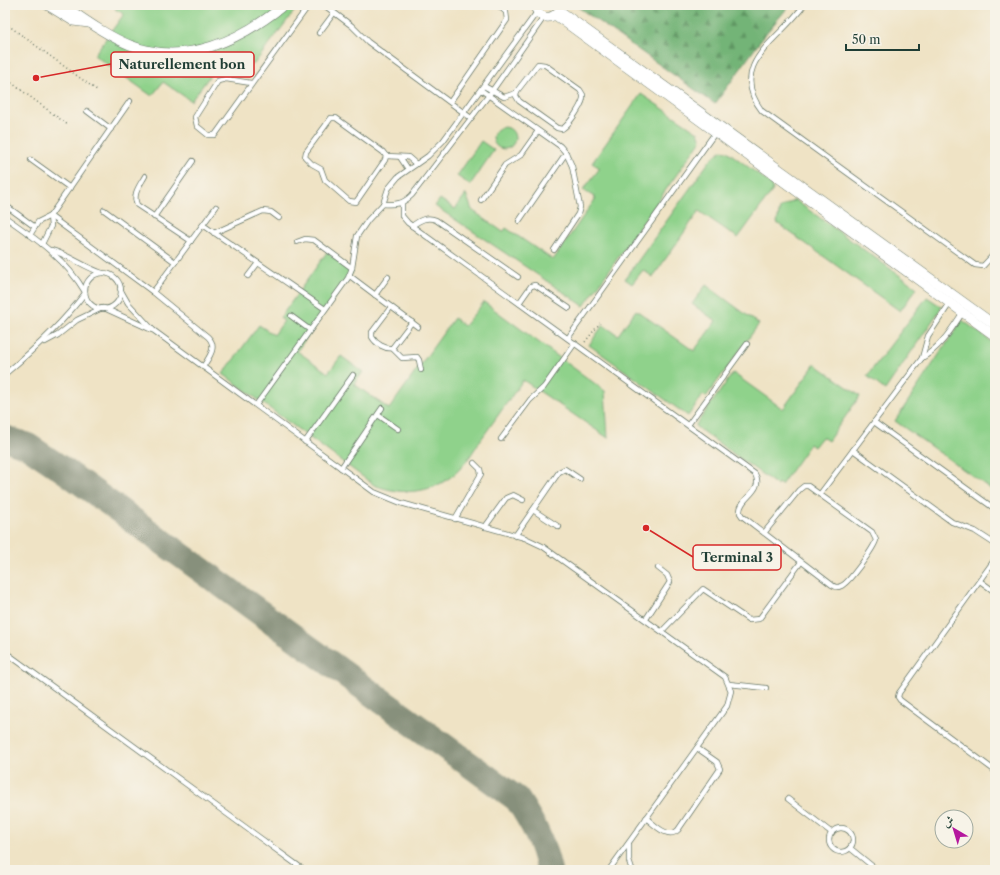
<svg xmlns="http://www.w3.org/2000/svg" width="1000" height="875" viewBox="0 0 1000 875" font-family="'Libre Caslon Text',Amiri,serif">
<defs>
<pattern id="forest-firs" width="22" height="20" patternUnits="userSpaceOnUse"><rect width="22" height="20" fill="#73b477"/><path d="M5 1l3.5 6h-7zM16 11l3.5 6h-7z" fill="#5e9462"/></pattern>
</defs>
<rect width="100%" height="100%" fill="#f7f3e8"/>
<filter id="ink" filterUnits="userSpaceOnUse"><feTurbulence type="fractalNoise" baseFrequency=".025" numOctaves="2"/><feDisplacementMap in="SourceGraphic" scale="8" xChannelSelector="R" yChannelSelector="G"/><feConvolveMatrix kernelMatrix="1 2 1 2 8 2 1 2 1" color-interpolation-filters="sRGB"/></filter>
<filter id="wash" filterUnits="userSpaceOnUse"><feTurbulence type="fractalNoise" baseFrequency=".012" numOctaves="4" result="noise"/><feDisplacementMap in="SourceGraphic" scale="16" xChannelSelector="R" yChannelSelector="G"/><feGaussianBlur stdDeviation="0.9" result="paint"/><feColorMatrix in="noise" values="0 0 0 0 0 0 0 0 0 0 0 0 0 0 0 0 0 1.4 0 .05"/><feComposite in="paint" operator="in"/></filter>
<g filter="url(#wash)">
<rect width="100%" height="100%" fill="#efe3c5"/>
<!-- grass -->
<g fill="#8fd28b" stroke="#578860">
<polygon points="118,5 299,5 254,64 241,65 239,72 212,73 191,101 163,82 152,96 94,55 124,14 115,9"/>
<polygon points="641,94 698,132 701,140 584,306 435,206 440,199 455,209 466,194 472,210 503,232 506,228 553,260 596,198 583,190 600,168 592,163"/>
<circle cx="504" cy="138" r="11"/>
<polygon points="481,141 494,150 470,185 457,176"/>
<polygon points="722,150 727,151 771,184 773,190 738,238 699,211 653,277 643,270 632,284 625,279 711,159"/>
<polygon points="795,200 917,288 900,311 777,223 780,208"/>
<path d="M327,252L353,272L297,351L328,373L341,356L363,372L354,384L389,409L454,318L464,326L484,302L605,391L608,438L523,380C509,399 496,419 482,438C475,448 468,461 459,470C435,493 405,497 374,485L223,374L259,325L274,335L284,321L280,318Z"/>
<polygon points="706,285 759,324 706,397 703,395 688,416 589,345 603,325 618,335 636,310 694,351 716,321 692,304"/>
<polygon points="927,297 942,307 885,390 867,376"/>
<polygon points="962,320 995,344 995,492 895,421"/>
<polygon points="815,364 860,396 828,441 822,437 814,447 810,444 781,485 778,483 777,485 695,426 733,373 783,409"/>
</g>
<!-- forest -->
<polygon fill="url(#forest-firs)" stroke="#497856" points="575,5 790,5 767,32 715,104"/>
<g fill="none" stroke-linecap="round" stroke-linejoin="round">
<!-- taxiway -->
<path stroke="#87907c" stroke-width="26" d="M5,438L28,446L65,471L517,799C534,825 542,840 549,870"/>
</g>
</g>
<g filter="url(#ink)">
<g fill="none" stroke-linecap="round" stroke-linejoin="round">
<!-- service casing -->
<g stroke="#687767" stroke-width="6">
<g id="service">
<polyline points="324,5 352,26 368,42 471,118"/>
<path d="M804,5C781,39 726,64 762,111L975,265L983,266L995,253"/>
<polyline points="319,33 334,13"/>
<path d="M538,64L545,65L580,90L583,95C585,102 569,125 562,129L557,128L519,101L516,96L517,91Z"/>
<polyline points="251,83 226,79 218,81 195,117 197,126 208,135 215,135 309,5"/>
<polyline points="484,86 504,97 516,93"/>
<polyline points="481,90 560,146 566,153 572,166 580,207 578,214 554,250"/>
<polyline points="450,102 507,20 506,12 498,5"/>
<polyline points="87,111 111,129"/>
<polygon points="331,118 336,118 383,152 386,156 385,160 356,202 349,201 325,180 321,169 312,164 305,157 306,152"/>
<polyline points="386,156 408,157 416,164"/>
<polyline points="400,157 408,169"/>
<polyline points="31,160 70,188"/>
<path d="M145,176C140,185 132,194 137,205L191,241"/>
<polyline points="481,200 505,165 521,155 538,131"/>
<path d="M402,203V216L408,223L755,474C765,491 738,498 740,513L742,516L832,585C835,587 837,588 841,586C848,584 874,548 876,540L872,532L808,486H804L799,490L764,533"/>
<path d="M383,204C395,205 403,204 412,195L492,91L544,17"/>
<polyline points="5,205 35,227"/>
<polyline points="104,210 175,262"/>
<path d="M50,216L153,292L208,337C218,347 209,357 203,367"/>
<path d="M5,217C35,238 66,259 85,292"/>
<polyline points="154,217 193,161"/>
<polyline points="519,221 566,153"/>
<polyline points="203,225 325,309"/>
<path d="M412,226C420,220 427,216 436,220L518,277"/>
<polyline points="214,233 263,211 271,212 279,218"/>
<polyline points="30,235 38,222 50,216 130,101"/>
<polyline points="297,242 305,239 314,240 352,268"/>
<polyline points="42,244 51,226 50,216"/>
<path d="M51,250C69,255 84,267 102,273"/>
<circle cx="103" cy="291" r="18"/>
<polyline points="248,276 258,263"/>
<polyline points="350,276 418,327"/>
<polyline points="120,289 128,303 153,330 374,492 401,503 525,538 542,546 725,677 731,691 727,706 609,870"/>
<polyline points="153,292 216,207"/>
<polyline points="375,295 388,277"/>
<polyline points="519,303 531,286 535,285 569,308"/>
<path d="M391,307L372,332V337C376,344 385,349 392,348L412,322"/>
<polyline points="104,308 152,330"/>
<polyline points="291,316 310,330"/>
<polyline points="568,338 715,133"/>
<polyline points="45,342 58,335 77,320 102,308"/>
<polyline points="392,348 402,358 417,357 419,360 421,370"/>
<polyline points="922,358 928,336 950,303"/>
<path d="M5,374C35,349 62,324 85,293"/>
<polyline points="256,405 348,278 352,268 357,236 368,220 383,204 388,189 398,177 428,156 443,141 537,12"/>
<polyline points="378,415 398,429"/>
<polyline points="874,422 995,509"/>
<polyline points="688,425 747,344"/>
<polyline points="501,439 530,400 544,387 575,343"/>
<polyline points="305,442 353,375"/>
<polyline points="853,450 952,522 975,531 995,544"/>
<polyline points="341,468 382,408"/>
<path d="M820,494L922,358C941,347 951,330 963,312"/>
<polyline points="533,510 559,527"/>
<polyline points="455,519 481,474 480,469 474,463"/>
<polyline points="485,527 506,498 513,495 523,500"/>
<polyline points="515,536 559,472 565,469 580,479"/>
<polyline points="980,581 995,592"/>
<polyline points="646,619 670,582 667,575 658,568"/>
<polyline points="662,631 703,589 749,620 759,619 801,562"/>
<polyline points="5,652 304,870"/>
<polyline points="729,684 766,688"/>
<polyline points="994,770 900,700 898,697 899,693 995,559"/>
<polyline points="788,799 832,833"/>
<path d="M646,818C654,824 668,840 678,830L720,769L717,762L697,748"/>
<circle cx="841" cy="840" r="12"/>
<polyline points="629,844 629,861 632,870"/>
<polyline points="850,848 877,870"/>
</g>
</g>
<!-- minor casing -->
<g stroke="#687767" stroke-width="10">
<g id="minor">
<polyline points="47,5 73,21 89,23"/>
<path d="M63,5C84,19 107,36 130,45C185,67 241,40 284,5"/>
<path d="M535,5C537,18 550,21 558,12"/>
<polyline points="559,10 995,325"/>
<polyline points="555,15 995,336"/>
</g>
</g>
<!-- path -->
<g stroke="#687767" stroke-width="1.5" stroke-dasharray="1 3" stroke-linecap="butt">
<polyline points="5,23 98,91"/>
<polyline points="5,78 68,125"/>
<polyline points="585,342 600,323"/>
</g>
<!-- service -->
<use href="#service" stroke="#fff" stroke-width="4.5"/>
<!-- minor -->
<use href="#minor" stroke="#fff" stroke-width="9"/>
</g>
</g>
<!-- callouts -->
<path fill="none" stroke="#d62828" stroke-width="1.5" d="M36 78L111 64M646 528L693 557"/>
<g fill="#d62828" stroke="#f7f3e8" stroke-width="1.5">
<circle cx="36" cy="78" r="4"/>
<circle cx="646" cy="528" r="4"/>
</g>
<g fill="#f7f3e8" stroke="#d62828" stroke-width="1.5">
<rect x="111" y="52" width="143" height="25" rx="4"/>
<rect x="693" y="545" width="88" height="25" rx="4"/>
</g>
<g font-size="13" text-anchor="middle" font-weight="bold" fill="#1f3d34">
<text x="182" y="69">Naturellement bon</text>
<text x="737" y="562">Terminal 3</text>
</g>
<!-- margin -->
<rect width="1000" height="875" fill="none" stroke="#f7f3e8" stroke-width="20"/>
<!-- north arrow -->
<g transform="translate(954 829) rotate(322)"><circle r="19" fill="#f7f3e8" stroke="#a1aaa0"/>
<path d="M0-3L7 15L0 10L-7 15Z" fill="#b5179e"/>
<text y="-6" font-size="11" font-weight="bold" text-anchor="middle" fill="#1f3d34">ش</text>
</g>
<!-- scale -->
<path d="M846 44v6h73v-6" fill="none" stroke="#1f3d34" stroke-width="2"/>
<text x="852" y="44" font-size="12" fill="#1f3d34" stroke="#f7f3e8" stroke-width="3" paint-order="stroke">50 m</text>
</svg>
